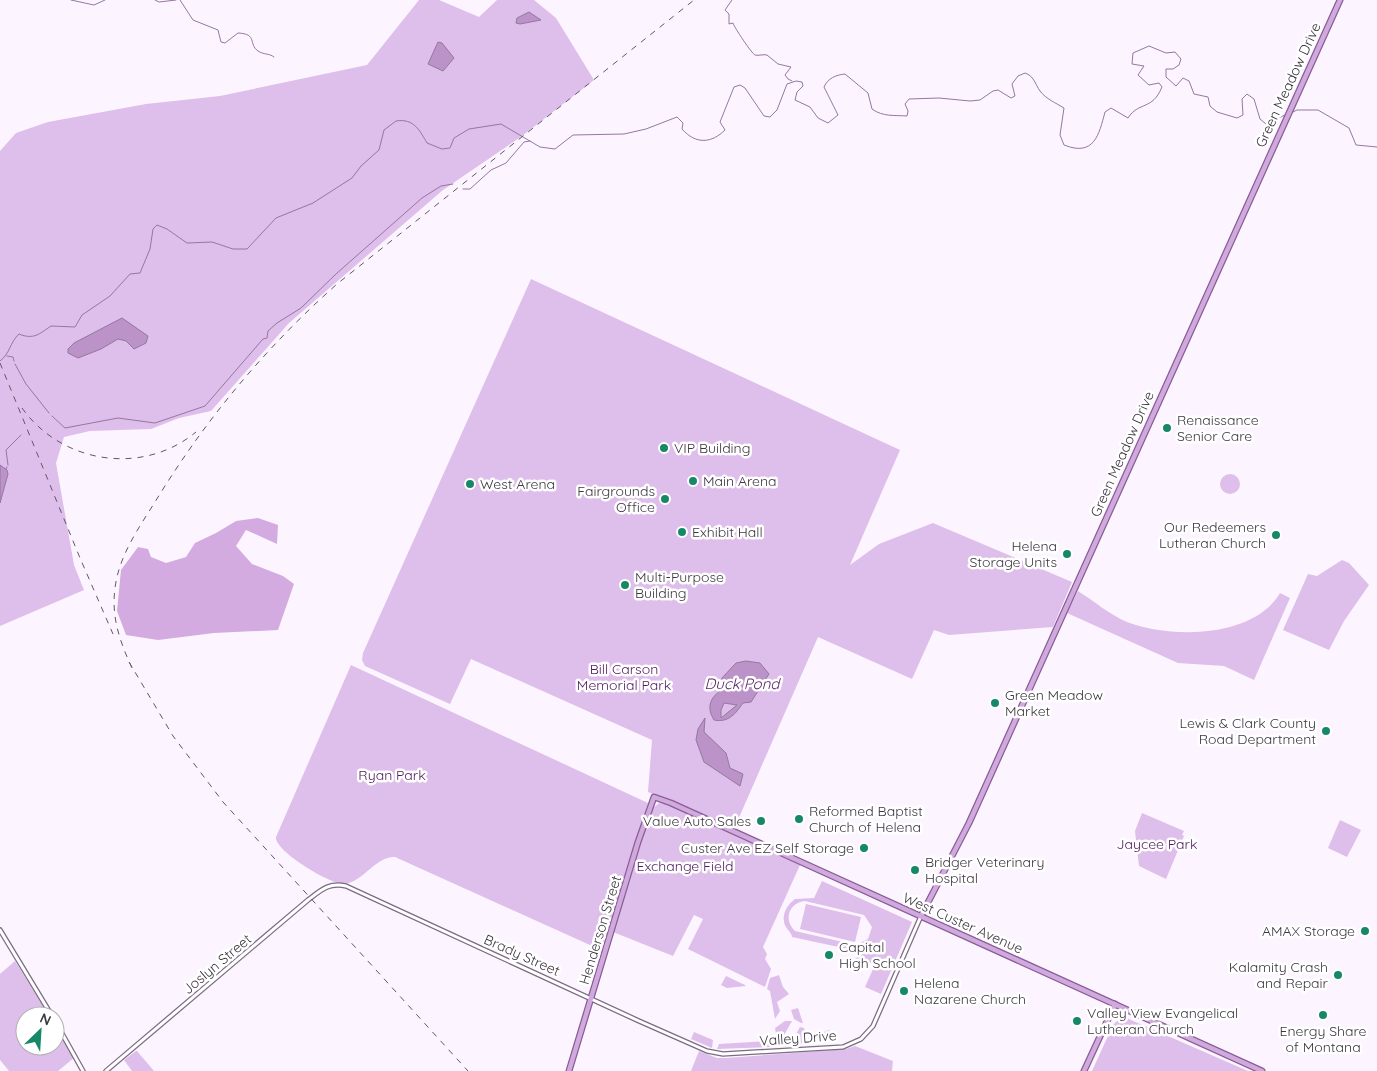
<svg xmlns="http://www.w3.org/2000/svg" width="1377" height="1071" viewBox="0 0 1377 1071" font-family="Quicksand,sans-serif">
<rect width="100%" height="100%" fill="#fcf5ff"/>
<!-- green -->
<g fill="#debeea" fill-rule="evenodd">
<polygon points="419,0 439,0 479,17 497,0 534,0 556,18 594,80 522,136 443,190 289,323 211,411 179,418 151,429 90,431 64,437 56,463 74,565 84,590 0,626 0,151 16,133 48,122 146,104 220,96 367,65"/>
<polygon points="531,279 900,450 850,565 879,544 933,523 1072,582 1053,627 949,635 934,630 912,679 818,637 734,829 648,792 652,740 471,659 450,704 365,666 362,660 363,653"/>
<circle cx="1230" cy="484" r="10"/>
<polygon points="1342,560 1349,563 1369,585 1344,621 1329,650 1283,630 1308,574 1317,576"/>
<path d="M1078,591C1094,601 1110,615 1127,622C1171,639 1254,638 1280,593L1290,598L1254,680L1224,666L1178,663L1067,613Z"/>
<path d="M351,665L648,803L601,950L395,857C376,856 364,881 345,884C333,886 274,851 276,837Z"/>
<polygon points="659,803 670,805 800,865 763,947 767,954 765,959 771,969 765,987 688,949 703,919 694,915 673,956 613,932 651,810"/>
<polygon points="1142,813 1184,831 1182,835 1184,836 1166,879 1139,866 1135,831"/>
<polygon points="1340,820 1361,830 1347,857 1328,848"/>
<path d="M822,881L912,922L881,994L865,987L878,958L875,957L872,963L855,959L862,952L792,937C791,932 789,932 786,927C780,916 787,905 795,899L814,898ZM805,901L864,915L872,927L868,939L856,945L795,931C783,919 789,903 805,901Z"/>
<polygon points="806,904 861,917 855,942 800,929"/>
<polygon points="15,961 49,1016 25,1016 25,1046 55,1046 55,1025 75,1057 58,1071 9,1071 0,1060 0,974"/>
<polygon points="779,975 783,987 789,994 777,1002 780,1011 775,1019 770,991 767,989 770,978"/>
<polygon points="726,976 745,985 746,986 727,988 721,985"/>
<polygon points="798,1008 803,1023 801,1023 794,1019 791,1010"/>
<polygon points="1122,1016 1248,1071 1092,1071 1113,1025"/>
<polygon points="785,1021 792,1021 778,1046 775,1028"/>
<polygon points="800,1027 804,1028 807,1039 829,1030 831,1038 829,1040 803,1041 800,1045 786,1046 790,1045"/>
<polygon points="694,1032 713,1040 712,1048 691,1039"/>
<polygon points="769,1041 771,1042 771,1047 717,1049 719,1044"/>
<polygon points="855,1046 893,1061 892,1071 691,1071 699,1051 717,1058 726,1058 846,1049"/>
<polygon points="136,1051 137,1051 154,1071 132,1071 124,1060"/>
</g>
<!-- forest -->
<polygon fill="#d3abe1" points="258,518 278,525 277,544 246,530 236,546 252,564 283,576 294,584 278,630 214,633 158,640 126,635 117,611 121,570 138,547 148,549 151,557 166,563 186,557 195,543 216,533 236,521"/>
<!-- water -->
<g fill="#bb93c8" stroke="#95779f" fill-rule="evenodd">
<polygon points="529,12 541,20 520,24 516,23 517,18"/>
<polygon points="438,42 442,43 454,58 443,71 428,64"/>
<polygon points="122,318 148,336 146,343 134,349 126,341 118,339 101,349 78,358 68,353 68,349 74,343"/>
<polygon points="0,465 7,470 8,474 0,503"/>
<path d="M746,661L760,663L769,674L751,702L743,703C736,713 729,723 714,720C706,707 710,697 723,689L722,678L736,663ZM724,703L737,705L721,718V710Z"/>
<polygon points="705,718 704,732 726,753 730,768 743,774 740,786 704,762 696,740 698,729"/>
</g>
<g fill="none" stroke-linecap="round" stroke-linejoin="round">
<!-- stream -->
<g stroke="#95779f" stroke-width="1">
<polyline points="71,0 94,5 105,0"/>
<polyline points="155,0 159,2 176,0"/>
<path d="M180,0L193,20L218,30L221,42L225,43L238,33C258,34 248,44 258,51C264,55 269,53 274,57"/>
<path d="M732,0L725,10L729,14V24L733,23C734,27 752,54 755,55C759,56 763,54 767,55L778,64L791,67L785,75L788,79L792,81"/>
<polyline points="1291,113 1297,110 1318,110 1349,128 1356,145 1377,147"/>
<polyline points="463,189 470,189 491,170 506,163 524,142 530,141"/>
<polyline points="7,356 13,357 14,361"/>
<path d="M0,361C10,354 10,342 19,334C34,340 39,334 51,326L75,327L82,315L110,296L130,274L140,273L150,249L153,229L157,225L167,229L187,243L212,242L233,249H247L276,218L313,203L352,178L361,166L379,150L384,130L396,121C414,118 420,131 427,143L442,149L450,148L454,138L469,129L501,124L540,147L555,149L573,135L624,134L646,129L677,117L683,123L682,129C696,145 712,143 725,130L720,122L734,87L740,85L745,88L764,116L770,117L777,110L787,84L796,81L802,82L803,86L797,92L795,100L810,107L818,118L828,123L838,115L824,87C828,78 836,75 845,74L868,93L872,109C883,117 894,115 907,116L908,111L905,104L909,99L939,98L970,101L980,100L993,91L998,90L1011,98L1015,96L1012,84L1018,76L1025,73C1034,76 1035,84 1040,91C1046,99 1056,103 1064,108L1060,135L1064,145C1094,157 1099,135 1105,112L1111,108L1128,118C1139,101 1152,111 1162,87L1159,83L1149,85L1138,75L1144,66L1132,64L1133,53L1149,46L1166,53L1175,52L1181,59L1179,65L1173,69H1166V77L1176,86L1183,78L1189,81L1194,94L1208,97L1210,106L1217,112L1237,118L1243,115L1242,99L1247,94L1254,99L1260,119L1266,124L1287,114"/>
<polyline points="15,364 26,384 49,413"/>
<polyline points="52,416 65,428 118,418 155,423 205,406 263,339 267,338 268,331 277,323 301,308 336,274 422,198 441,186 453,184"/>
<polyline points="8,465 6,450 21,435"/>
<polyline points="6,469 7,467"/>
</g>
<!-- minor casing -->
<g stroke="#7c6c82" stroke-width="5.5">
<g id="minor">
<polyline points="0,930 52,1016"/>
<polyline points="55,1021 83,1071"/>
<path d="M106,1071L308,900C321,890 329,882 346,886L639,1021L707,1051L723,1054L843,1047L861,1039L873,1026L921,916"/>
</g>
</g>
<!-- major casing -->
<g stroke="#895c98" stroke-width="7">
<g id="major">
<polyline points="921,916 969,823 1340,0"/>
<polyline points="569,1071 638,842 654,797 671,803 1262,1071"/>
<polyline points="1084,1071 1115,1004"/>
</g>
</g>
<!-- minor -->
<use href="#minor" stroke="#fff" stroke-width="3"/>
<!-- major -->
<use href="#major" stroke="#d1aadd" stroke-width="4.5"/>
<!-- rail -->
<g stroke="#605963" stroke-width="1" stroke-dasharray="6 6" stroke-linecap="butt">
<polyline points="0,363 80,558 113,634"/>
<path d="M22,408C62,464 143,476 196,432"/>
<polyline points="129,662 173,736 223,802 468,1071"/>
<path d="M132,668C120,642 111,617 115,588C119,556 138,529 155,502C205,420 265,348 337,284L694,0"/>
</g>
</g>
<!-- markers -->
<g fill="#178867" stroke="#fff" stroke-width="2">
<circle cx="1167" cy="428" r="5"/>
<circle cx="664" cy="448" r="5"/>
<circle cx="693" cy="481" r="5"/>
<circle cx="470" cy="484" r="5"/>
<circle cx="665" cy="499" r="5"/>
<circle cx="682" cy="532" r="5"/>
<circle cx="1276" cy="535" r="5"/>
<circle cx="1067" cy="554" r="5"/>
<circle cx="625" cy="585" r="5"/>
<circle cx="995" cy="703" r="5"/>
<circle cx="1326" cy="731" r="5"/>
<circle cx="799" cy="819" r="5"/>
<circle cx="761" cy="821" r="5"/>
<circle cx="864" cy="848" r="5"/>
<circle cx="915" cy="870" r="5"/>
<circle cx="1365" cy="931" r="5"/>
<circle cx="829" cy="955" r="5"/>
<circle cx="1338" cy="975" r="5"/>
<circle cx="904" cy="991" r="5"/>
<circle cx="1323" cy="1015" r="5"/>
<circle cx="1077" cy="1021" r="5"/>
</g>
<g text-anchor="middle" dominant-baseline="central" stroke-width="5" stroke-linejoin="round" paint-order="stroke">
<!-- street labels -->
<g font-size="14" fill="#3d3640" stroke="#fff">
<text transform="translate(1288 85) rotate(-65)">Green Meadow Drive</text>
<text transform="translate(1122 454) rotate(-66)">Green Meadow Drive</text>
<text transform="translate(963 923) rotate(24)">West Custer Avenue</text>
<text transform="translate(600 930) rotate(-73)">Henderson Street</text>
<text transform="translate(522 955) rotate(24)">Brady Street</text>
<text transform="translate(217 964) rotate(-40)">Joslyn Street</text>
<text transform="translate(798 1038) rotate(-4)">Valley Drive</text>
</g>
<!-- poi labels -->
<g font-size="14" fill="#3d3640" stroke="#fff" text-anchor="start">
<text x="1177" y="420">Renaissance<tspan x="1177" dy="16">Senior Care</tspan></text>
<text x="674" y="448">VIP Building</text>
<text x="703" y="481">Main Arena</text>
<text x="480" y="484">West Arena</text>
<text x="655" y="491" text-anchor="end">Fairgrounds<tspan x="655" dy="16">Office</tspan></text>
<text x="1266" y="527" text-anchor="end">Our Redeemers<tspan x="1266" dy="16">Lutheran Church</tspan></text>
<text x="692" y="532">Exhibit Hall</text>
<text x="1057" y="546" text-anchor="end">Helena<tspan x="1057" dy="16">Storage Units</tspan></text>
<text x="635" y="577">Multi-Purpose<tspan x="635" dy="16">Building</tspan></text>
<text x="1005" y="695">Green Meadow<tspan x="1005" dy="16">Market</tspan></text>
<text x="1316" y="723" text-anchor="end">Lewis &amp; Clark County<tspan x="1316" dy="16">Road Department</tspan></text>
<text x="809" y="811">Reformed Baptist<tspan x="809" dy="16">Church of Helena</tspan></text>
<text x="751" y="821" text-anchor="end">Value Auto Sales</text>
<text x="854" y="848" text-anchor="end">Custer Ave EZ Self Storage</text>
<text x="925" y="862">Bridger Veterinary<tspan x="925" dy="16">Hospital</tspan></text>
<text x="1355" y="931" text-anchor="end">AMAX Storage</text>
<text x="839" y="947">Capital<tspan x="839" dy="16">High School</tspan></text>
<text x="1328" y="967" text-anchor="end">Kalamity Crash<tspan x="1328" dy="16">and Repair</tspan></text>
<text x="914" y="983">Helena<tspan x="914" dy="16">Nazarene Church</tspan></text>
<text x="1087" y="1013">Valley View Evangelical<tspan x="1087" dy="16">Lutheran Church</tspan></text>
<text x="1323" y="1031" text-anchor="middle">Energy Share<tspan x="1323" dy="16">of Montana</tspan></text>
</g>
<!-- park labels -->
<g font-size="14" fill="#4d1b5c" stroke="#fff">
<text x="624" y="669">Bill Carson<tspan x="624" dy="16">Memorial Park</tspan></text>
<text x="392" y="775">Ryan Park</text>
<text x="1157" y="844">Jaycee Park</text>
<text x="685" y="866">Exchange Field</text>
</g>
<!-- water labels -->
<g font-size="15" font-style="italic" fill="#582768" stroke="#fff">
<text x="742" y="683">Duck Pond</text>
</g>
</g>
<!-- north arrow -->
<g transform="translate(40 1031) rotate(25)"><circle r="24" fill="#ffffff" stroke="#b1afb3"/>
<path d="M0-4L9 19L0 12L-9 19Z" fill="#178867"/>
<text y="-8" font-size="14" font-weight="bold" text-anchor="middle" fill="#3d3640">N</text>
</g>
</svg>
